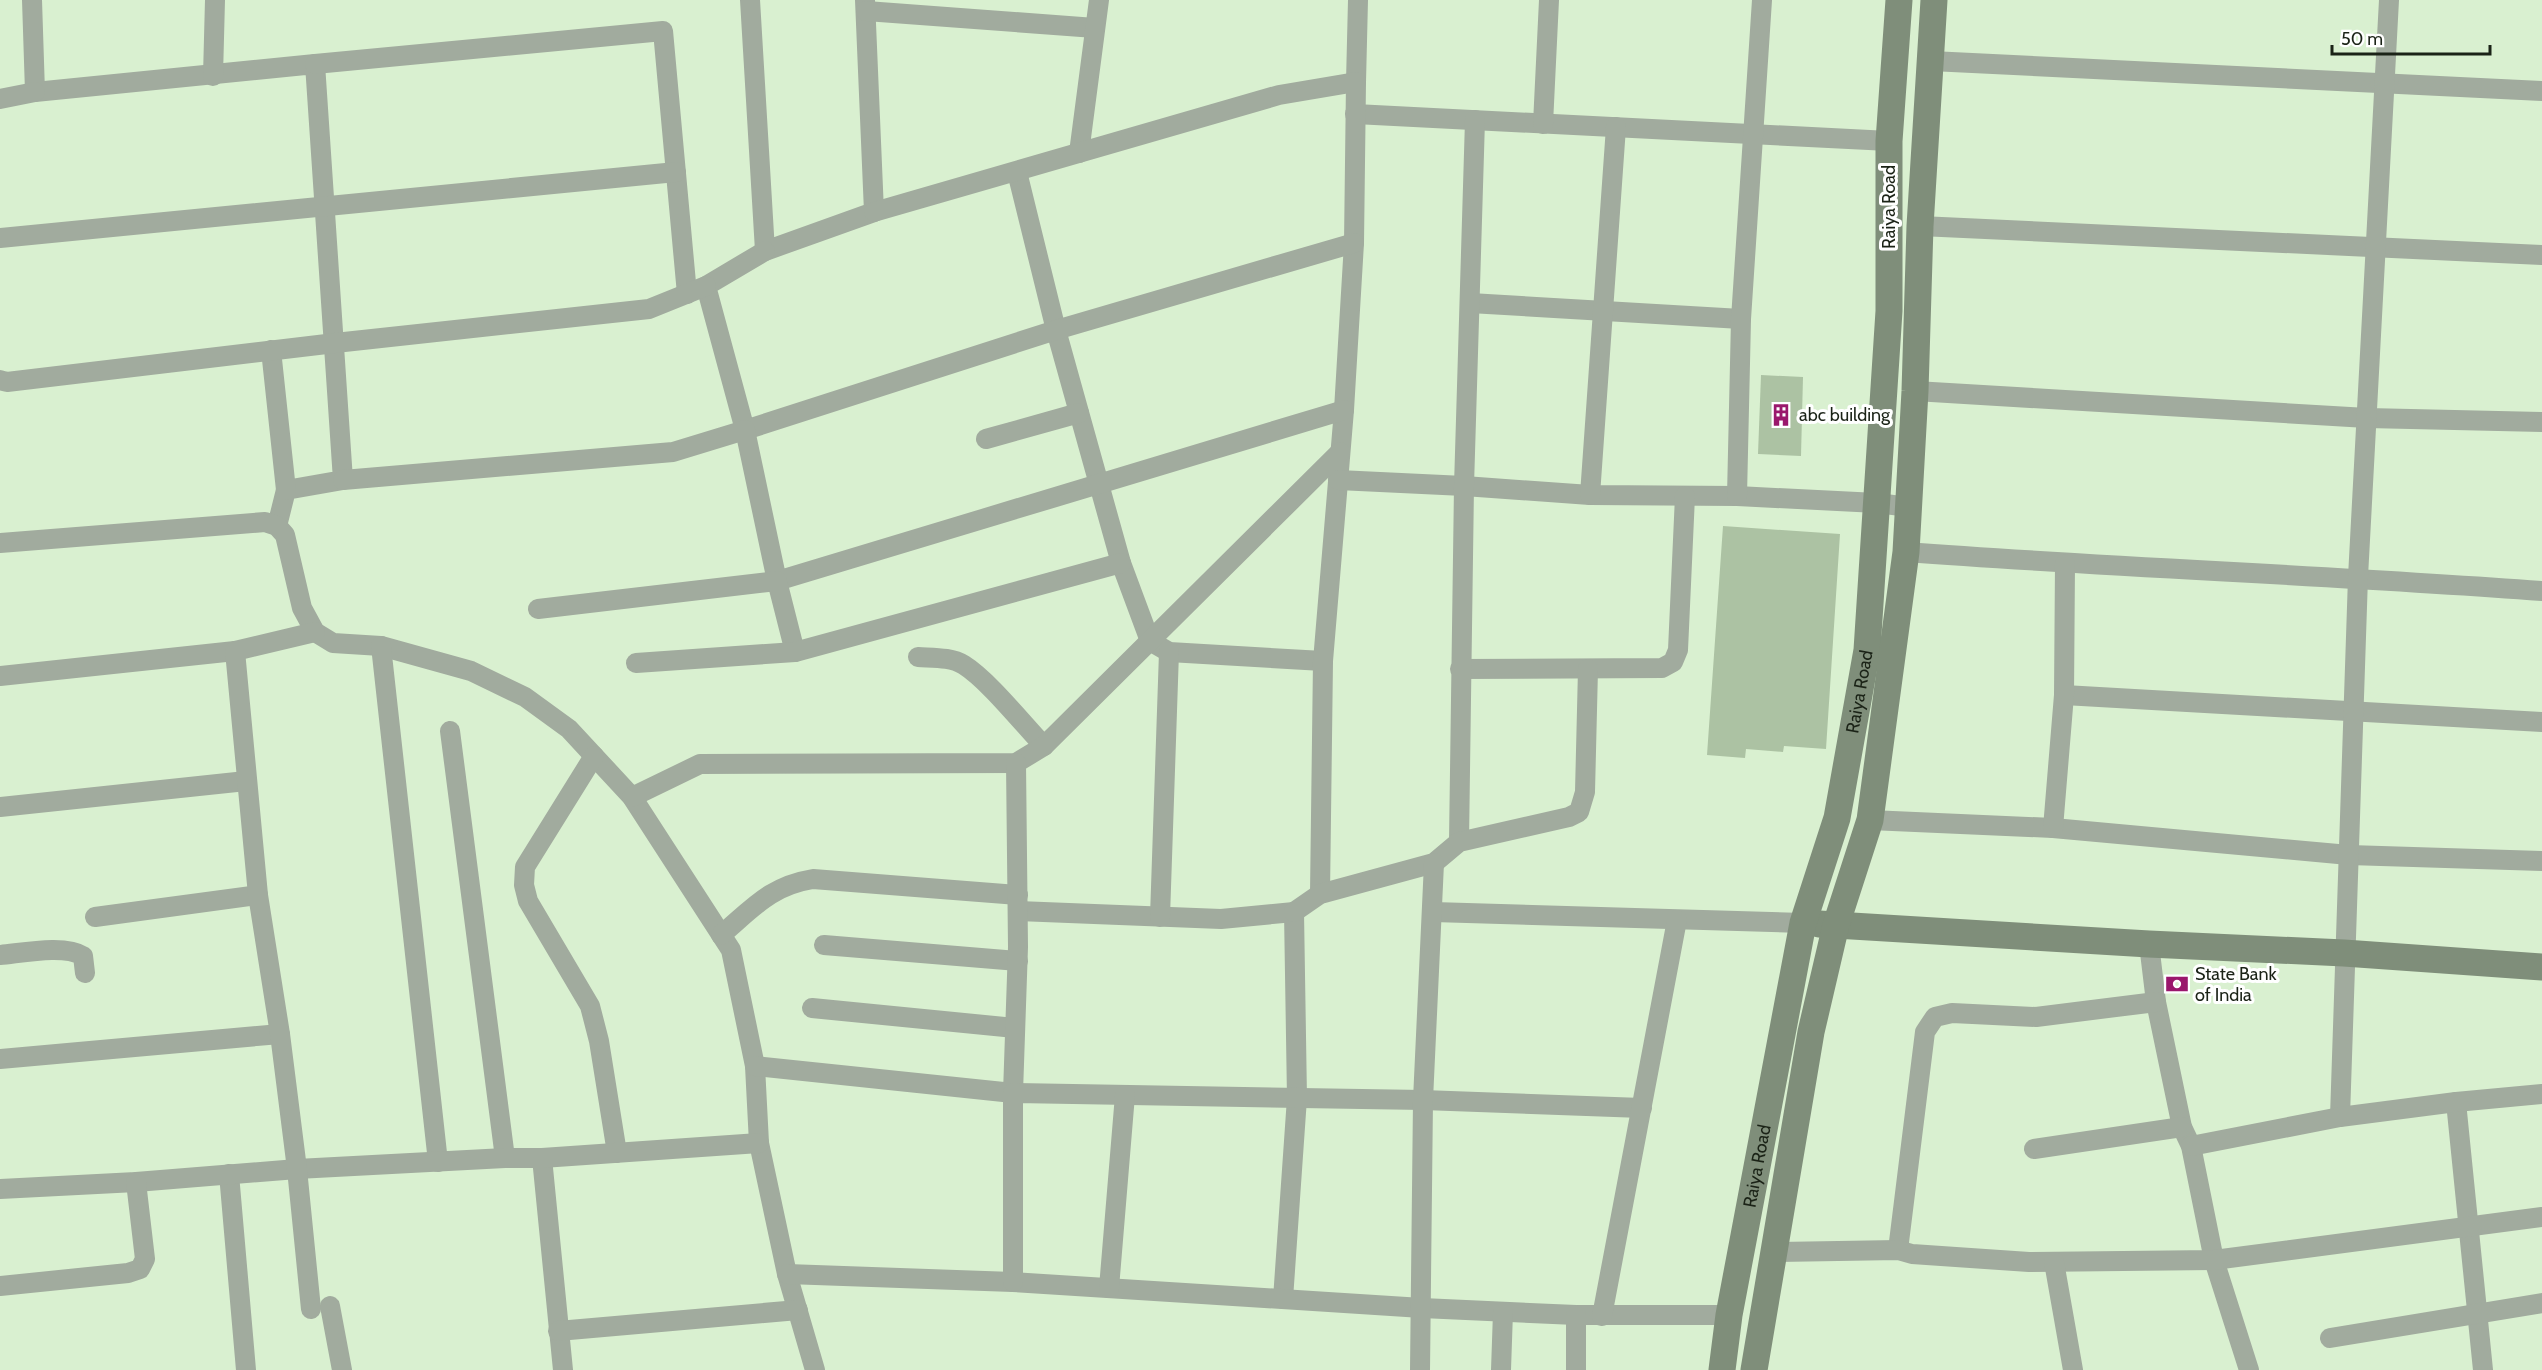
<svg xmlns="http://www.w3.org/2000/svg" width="2542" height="1370" viewBox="0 0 2542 1370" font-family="Cabin,sans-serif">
<rect width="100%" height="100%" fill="#d9f0d0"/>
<!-- building -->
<g fill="#acc2a3">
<polygon points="1761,375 1803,377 1801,456 1758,454"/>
<polygon points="1723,526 1840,534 1826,749 1784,746 1783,752 1746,749 1745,758 1707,755"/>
</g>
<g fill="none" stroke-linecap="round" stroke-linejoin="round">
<!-- street -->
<g stroke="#a1ab9e" stroke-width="20">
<polyline points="32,0 35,92 315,64 343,480 286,490 277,526"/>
<polyline points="750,0 765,251 874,212 865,0"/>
<polyline points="866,11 1095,28"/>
<polyline points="1931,61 2542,91"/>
<polyline points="315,64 663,31 687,294"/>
<polyline points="213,76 215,0"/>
<polyline points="1356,82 1358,0"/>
<polyline points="0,99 35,92"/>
<polyline points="1355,114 1889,141"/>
<polyline points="1543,124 1549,0"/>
<polyline points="1079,153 1099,0"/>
<polyline points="1017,172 1056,330 1121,563 1150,641 1169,652 1323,661"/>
<polyline points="874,212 1279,95 1356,82 1354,243 1344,410 1323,661 1320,894"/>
<polyline points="1920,226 2542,255"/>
<polyline points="0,238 676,172"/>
<polyline points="765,251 706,286 745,430 1056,330 1354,243"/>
<polyline points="1470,303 1741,319"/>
<polyline points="271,350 286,490"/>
<polyline points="0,380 7,382 335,343 649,309 706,286"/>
<polyline points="1915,391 2367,418 2542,422"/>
<polyline points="986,439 1079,413"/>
<polyline points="343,480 673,452 745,430 777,581 1344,410"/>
<polyline points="1338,480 1464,486 1590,495 1737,496 1877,503 1909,507"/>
<polyline points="1590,495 1616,127"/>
<polyline points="1737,496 1741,319 1762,0"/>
<polyline points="0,543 265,522 277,526 285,535 302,608 315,632 333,643 381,646 471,671 525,697 569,729 632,797 731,950 755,1066 759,1143 787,1274 815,1370"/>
<path d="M1906,552C2118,568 2330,575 2542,591"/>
<polyline points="538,609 777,581 795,652"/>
<polyline points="381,646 438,1162"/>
<path d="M918,657C934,658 951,657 964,665C988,680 1023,724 1044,746"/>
<polyline points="636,663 795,652 1121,563"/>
<polyline points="1460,669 1662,668 1673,662 1678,650 1685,496"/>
<polyline points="0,676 235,651"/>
<polyline points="2064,695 2542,722"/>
<polyline points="450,731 505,1158"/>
<polyline points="594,756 525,867 524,885 528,901 590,1006 599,1041 617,1153"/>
<polyline points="632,797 700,764 1016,763 1044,746 1340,452"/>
<polyline points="0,807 246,781"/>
<polyline points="1870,820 2053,828 2349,855 2542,861"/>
<polyline points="2053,828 2064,695 2065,564"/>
<polyline points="1459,842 1464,486 1475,120"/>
<polyline points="1018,911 1221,919 1294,912 1297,1098 1283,1299"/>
<polyline points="1294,912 1320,894 1434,863 1459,842 1569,817 1579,812 1585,792 1588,669"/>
<polyline points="1433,912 1803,923"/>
<polyline points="95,917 258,895"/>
<polyline points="1160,917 1169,652"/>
<path d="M721,935C753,908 770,886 813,879L1018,895"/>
<polyline points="2149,944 2156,1002 2182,1127 2191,1146 2214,1260 2249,1370"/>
<polyline points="824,945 1018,961"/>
<path d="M0,955C22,953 65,944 83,956L85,973"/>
<polyline points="812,1008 1015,1028"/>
<polyline points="0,1059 280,1034"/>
<polyline points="755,1066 1013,1093 1018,947 1016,763"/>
<polyline points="2456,1102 2483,1370"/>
<polyline points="2340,1117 2358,577 2389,0"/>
<polyline points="2191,1146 2340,1117 2456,1102 2542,1094"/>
<polyline points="2034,1149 2182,1127"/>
<polyline points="542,1158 563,1370"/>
<polyline points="229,1174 246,1370"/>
<polyline points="0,1189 136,1182 297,1169 505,1158 542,1158 759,1143"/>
<polyline points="1898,1250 1925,1032 1935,1017 1952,1013 2036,1017 2156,1002"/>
<polyline points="1775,1252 1898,1250 1912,1254 2029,1262 2214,1260 2542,1217"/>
<polyline points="2054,1262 2073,1370"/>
<polyline points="787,1274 1013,1282 1422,1308 1576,1315 1729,1315"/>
<polyline points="1013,1282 1013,1093 1423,1100 1642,1108"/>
<polyline points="0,1286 128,1273 140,1269 145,1259 136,1182"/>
<polyline points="1109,1288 1125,1095"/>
<polyline points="330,1306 342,1370"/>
<polyline points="311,1309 297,1169 280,1034 258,895 235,651 315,632"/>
<polyline points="1602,1316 1677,920"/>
<polyline points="558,1331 798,1310"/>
<polyline points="2330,1338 2542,1303"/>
<polyline points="1420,1370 1423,1100 1434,863"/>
<polyline points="1501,1370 1503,1312"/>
<polyline points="1576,1370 1576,1315"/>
</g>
<!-- secondary -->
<g stroke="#7f8e7a" stroke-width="27">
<polyline points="1819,924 2149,944 2344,953 2542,967"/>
<path id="s1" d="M1722,1370L1729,1315L1803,923L1837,818L1867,650L1889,311V141L1899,0"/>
<polyline points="1754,1370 1811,1032 1836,925 1870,820 1906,552 1915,391 1920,226 1934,0"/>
</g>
</g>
<!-- icons -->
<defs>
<g id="building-bare" transform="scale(1.8)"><path d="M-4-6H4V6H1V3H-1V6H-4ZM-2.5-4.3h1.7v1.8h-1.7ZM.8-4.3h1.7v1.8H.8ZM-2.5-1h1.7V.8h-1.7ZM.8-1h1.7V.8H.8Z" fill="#9a176c" stroke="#fff" stroke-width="2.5" paint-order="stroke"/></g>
<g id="bank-bare" transform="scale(1.8)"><path d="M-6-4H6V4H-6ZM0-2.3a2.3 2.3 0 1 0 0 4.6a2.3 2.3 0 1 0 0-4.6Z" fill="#9a176c" stroke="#fff" stroke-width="2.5" paint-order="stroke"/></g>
</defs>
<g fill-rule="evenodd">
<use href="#building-bare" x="1781" y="415"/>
<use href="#bank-bare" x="2177" y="984"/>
</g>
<g text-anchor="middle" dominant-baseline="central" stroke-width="6" stroke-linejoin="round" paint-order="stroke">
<!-- street labels -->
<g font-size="18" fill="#1b2317" stroke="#fff">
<text transform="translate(1889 207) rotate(-90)">Raiya Road</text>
<text stroke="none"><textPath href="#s1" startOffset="693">Raiya Road</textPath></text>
<text stroke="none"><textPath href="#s1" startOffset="207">Raiya Road</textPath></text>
</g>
<!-- poi labels -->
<g font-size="18" fill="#1b2317" stroke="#fff" text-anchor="start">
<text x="1799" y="415">abc building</text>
<text x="2195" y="974">State Bank<tspan x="2195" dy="21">of India</tspan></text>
</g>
</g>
<!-- scale -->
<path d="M2332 45v9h158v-9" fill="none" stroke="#1b2317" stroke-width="3"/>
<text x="2341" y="45" font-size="18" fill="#1b2317" stroke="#ffffff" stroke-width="4.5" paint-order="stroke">50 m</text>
</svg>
